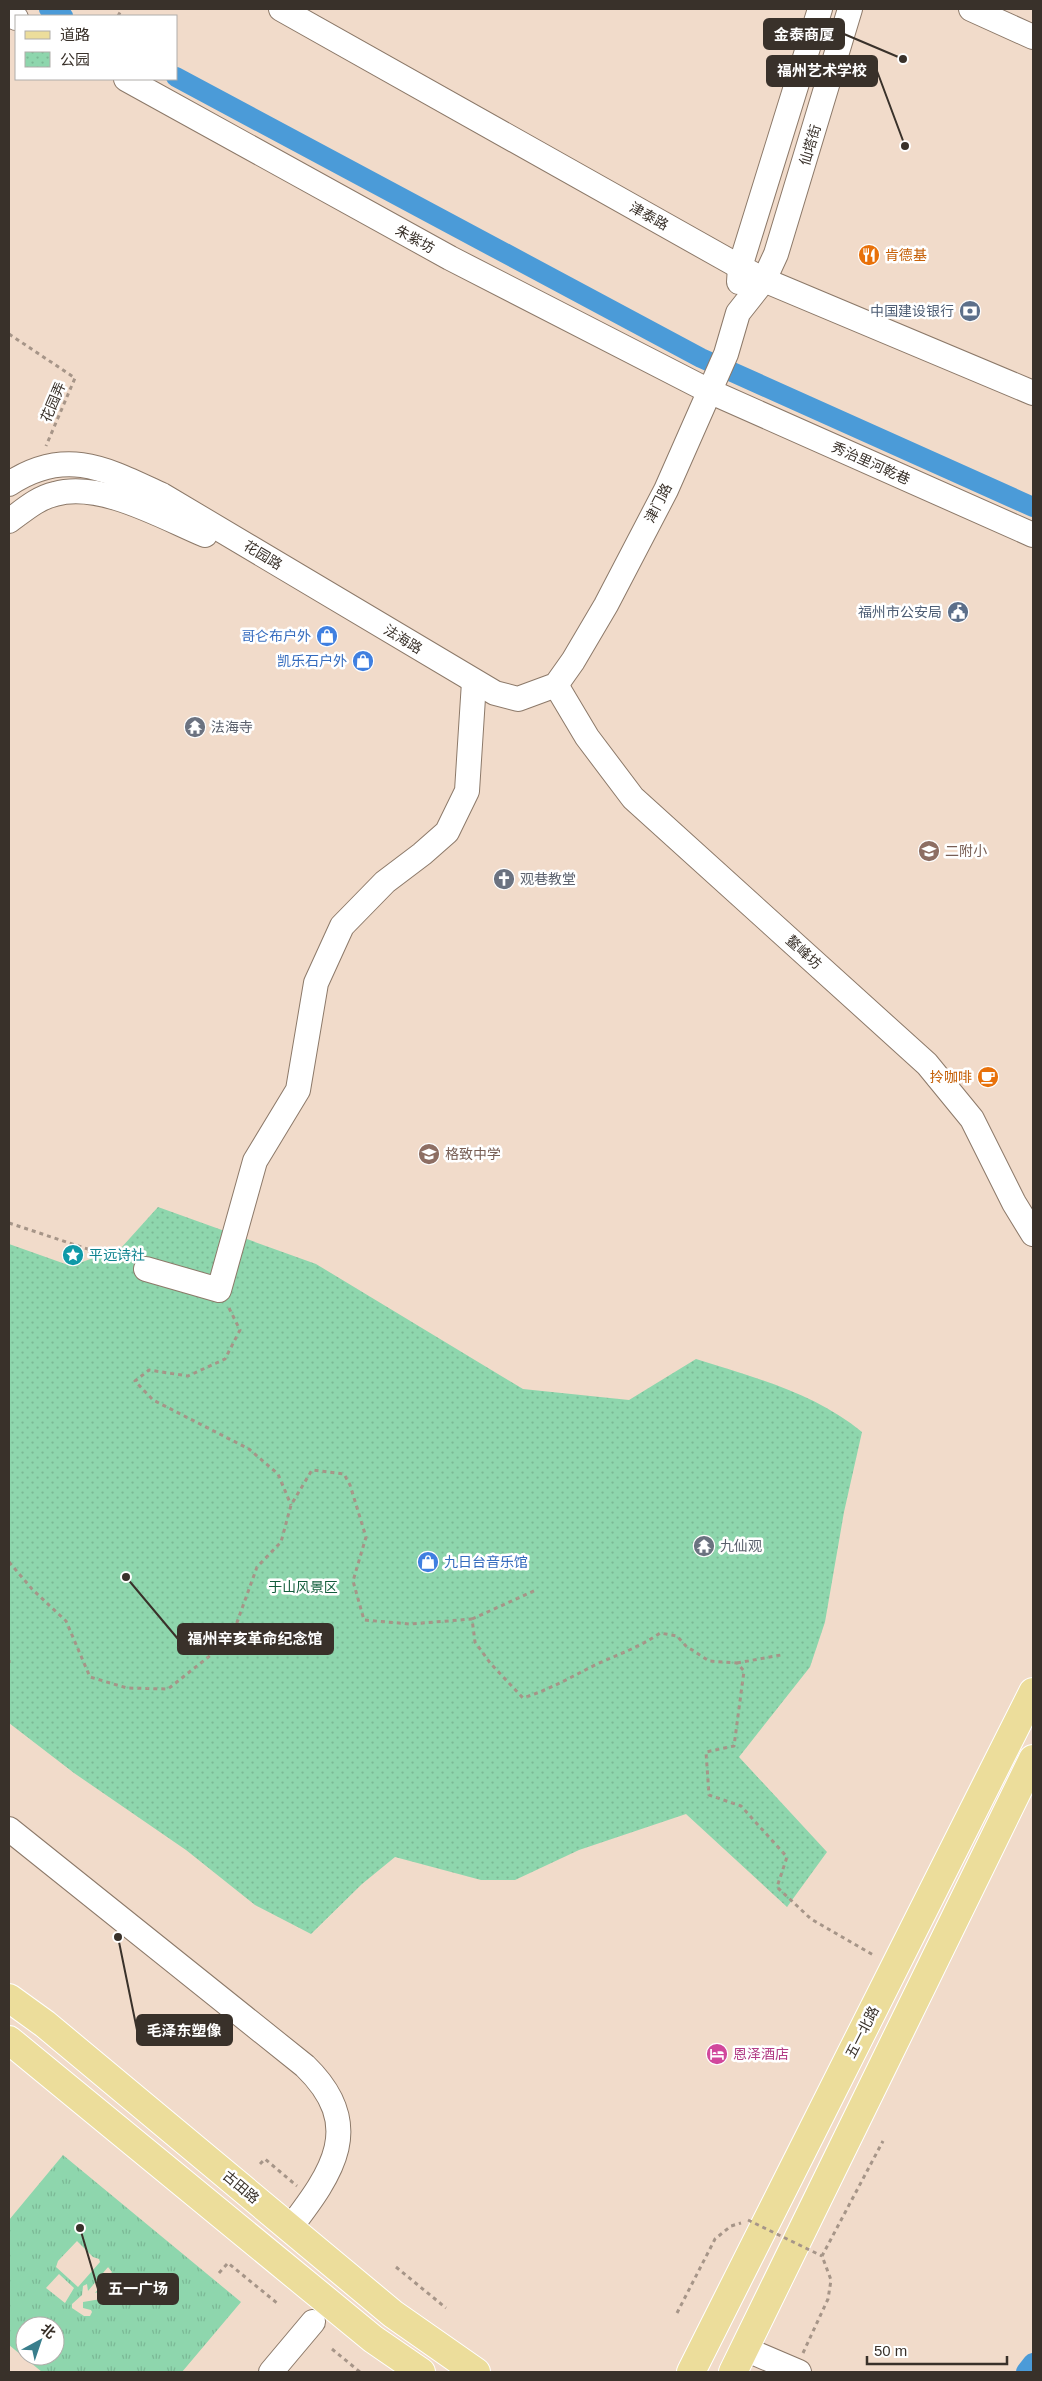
<svg xmlns="http://www.w3.org/2000/svg" width="1042" height="2381" viewBox="0 0 1042 2381" font-family="Arial,'Noto Sans SC',sans-serif">
<defs>
<pattern id="grass-tufts" width="24" height="20" patternUnits="userSpaceOnUse" patternTransform="scale(1.25)"><rect width="24" height="20" fill="#8ed6ad"/><path d="M3 7l-1-3M5 7V3M7 7l1-3M15 17l-1-3M17 17v-4M19 17l1-3" fill="none" stroke="#7bb895"/></pattern>
<pattern id="park-dots" width="8" height="8" patternUnits="userSpaceOnUse" patternTransform="scale(1.25)"><rect width="8" height="8" fill="#8ed6ad"/><path d="M2 2h.1M6 6h.1" fill="none" stroke="#7bb895" stroke-width="1.8" stroke-linecap="round"/></pattern>
</defs>
<rect width="100%" height="100%" fill="#f1dbca"/>
<!-- grass -->
<path fill="url(#grass-tufts)" fill-rule="evenodd" d="M63,2155L241,2302L182,2372H42L9,2345V2220ZM77,2241L93,2257L99,2259L100,2262L78,2287L56,2267L58,2261ZM108,2267L112,2272L95,2293L106,2290L113,2292L114,2299L112,2302L101,2299L83,2302V2308L91,2310L92,2312L90,2316H84L72,2308V2304L82,2295L83,2286L87,2284L88,2291ZM59,2274L74,2288L65,2303L46,2288ZM25,2326H55V2356H25Z"/>
<!-- park -->
<path fill="url(#park-dots)" d="M158,1207L316,1264L523,1389L629,1400L696,1359C753,1377 815,1393 862,1432L844,1512L825,1622L810,1667L739,1757L827,1852L787,1907L686,1814L579,1850L515,1880H481L395,1857L362,1884L311,1934L255,1905L186,1850L74,1773L9,1723V1244L71,1266L121,1248Z"/>
<g fill="none" stroke-linecap="round" stroke-linejoin="round">
<!-- canal -->
<g stroke="#4b9bd8" stroke-width="20">
<polyline points="49,9 63,16"/>
<polyline points="176,77 701,358 1033,507"/>
<polyline points="1026,2372 1033,2363"/>
</g>
<!-- minor casing -->
<g stroke="#8c7969" stroke-width="26">
<g id="minor">
<polyline points="281,9 740,267 764,280 1033,393"/>
<polyline points="971,9 1033,37"/>
<polyline points="9,14 16,18"/>
<polyline points="126,79 450,258 709,391 1033,535"/>
<polyline points="739,282 740,267 820,9"/>
<path d="M9,484C66,446 108,470 162,495L495,693L518,699L556,685L573,661L606,605L666,490L726,354L738,313L764,280L776,254L850,9"/>
<path d="M9,521C23,511 37,498 55,494C101,481 164,518 205,535"/>
<polyline points="556,685 587,737 633,798 927,1064 972,1119 1014,1203 1033,1234"/>
<polyline points="146,1269 219,1290 255,1161 298,1090 316,983 342,926 385,882 422,854 447,832 467,791 474,682"/>
<path d="M9,1829L305,2066C366,2125 333,2172 290,2228"/>
<polyline points="745,2349 799,2372"/>
<polyline points="271,2372 313,2322"/>
</g>
</g>
<!-- major casing -->
<g stroke="#fff" stroke-width="30">
<g id="major">
<polyline points="9,1998 45,2024 393,2314 476,2372"/>
<polyline points="9,2040 373,2339 421,2372"/>
<polyline points="691,2372 1033,1692"/>
<polyline points="733,2372 1033,1759"/>
</g>
</g>
<!-- path -->
<g stroke="#a69588" stroke-width="3" stroke-dasharray="4 4" stroke-linecap="butt">
<polyline points="118,16 122,9"/>
<polyline points="9,334 75,378 46,446"/>
<polyline points="9,1223 127,1262"/>
<polyline points="229,1308 240,1330 225,1359 188,1376 149,1370 135,1381 153,1400 249,1449 278,1474 291,1505"/>
<path d="M9,1562L32,1589L66,1621L90,1677L127,1688L168,1689L231,1639L257,1567L281,1542L291,1505L312,1470L344,1474L350,1485L366,1537L353,1581L364,1620L410,1624L472,1619L475,1642L491,1664L523,1698C551,1689 571,1677 597,1664C619,1654 640,1647 660,1633L677,1636L686,1646L709,1661L737,1663L744,1671L734,1746L706,1752L709,1795L741,1806L787,1857L777,1887L811,1919L875,1956"/>
<polyline points="472,1619 536,1590"/>
<polyline points="9,1660 9,1663"/>
<polyline points="737,1663 781,1655"/>
<polyline points="260,2164 265,2159 297,2186"/>
<polyline points="396,2267 446,2308"/>
<polyline points="219,2273 228,2263 277,2303"/>
<polyline points="677,2313 715,2239 731,2226 741,2223"/>
<polyline points="332,2349 360,2372"/>
<polyline points="803,2353 828,2299 831,2280 822,2256 883,2141"/>
</g>
<!-- minor -->
<use href="#minor" stroke="#fff" stroke-width="24"/>
<!-- major -->
<use href="#major" stroke="#ecdd9b" stroke-width="28"/>
<!-- path-bridge -->
<polyline stroke="#a69588" stroke-width="3" stroke-dasharray="4 4" stroke-linecap="butt" points="748,2220 822,2256"/>
</g>
<!-- icons -->
<defs>
<g id="restaurant-disc" transform="scale(1.125)"><circle r="9.5" fill="#e8710a" stroke="#fff"/><path d="M-5-6h1v4h1v-4h1v4h1v-4h1v5L-1.5 .5V6h-2V.5L-5-1ZM5-6V6H3V1.5H1.5Q1.5-4 5-6Z" fill="#fff"/></g>
<g id="bank-disc" transform="scale(1.125)"><circle r="9.5" fill="#5c6f8a" stroke="#fff"/><path d="M-6-4H6V4H-6ZM0-2.3a2.3 2.3 0 1 0 0 4.6a2.3 2.3 0 1 0 0-4.6Z" fill="#fff"/></g>
<g id="civic-disc" transform="scale(1.125)"><circle r="9.5" fill="#5c6f8a" stroke="#fff"/><path d="M-.6-6.5H3V-4.5H.6V-3L4-1V1h2V6H-6V1h2V-1L-.6-3ZM-1.2 2.5V6h2.4V2.5Z" fill="#fff"/></g>
<g id="shop-disc" transform="scale(1.125)"><circle r="9.5" fill="#3f7fe0" stroke="#fff"/><path d="M-5-2.5h2.3a2.7 3.5 0 0 1 5.4 0H5L5.5 6h-11ZM-1.5-2.5h3a1.5 2.3 0 0 0-3 0Z" fill="#fff"/></g>
<g id="temple-disc" transform="scale(1.125)"><circle r="9.5" fill="#6b7280" stroke="#fff"/><path d="M0-6L5-2H3V0L6.5 2.5H4V6H1.5V3h-3V6H-4V2.5H-6.5L-3 0V-2H-5Z" fill="#fff"/></g>
<g id="school-disc" transform="scale(1.125)"><circle r="9.5" fill="#8d6e63" stroke="#fff"/><path d="M0-5L7-2L0 1L-7-2ZM-4 1L0 2.5L4 1V4Q0 6-4 4Z" fill="#fff"/></g>
<g id="church-disc" transform="scale(1.125)"><circle r="9.5" fill="#6b7280" stroke="#fff"/><path d="M-1.2-6h2.4v3.5h3.3v2.4h-3.3V6h-2.4V-.1h-3.3v-2.4h3.3Z" fill="#fff"/></g>
<g id="cafe-disc" transform="scale(1.125)"><circle r="9.5" fill="#e8710a" stroke="#fff"/><path d="M-5.5-4.5H6V0H3Q3 3.5 0 3.5H-2.5Q-5.5 3.5-5.5 0ZM3-3.2v2h1.7v-2ZM-6 4.5H4V6H-6Z" fill="#fff"/></g>
<g id="sight-disc" transform="scale(1.125)"><circle r="9.5" fill="#0f9aa8" stroke="#fff"/><path d="M0-6L1.8-2.2L6-1.7L2.9 1.2L3.7 5.4L0 3.3L-3.7 5.4L-2.9 1.2L-6-1.7L-1.8-2.2Z" fill="#fff"/></g>
<g id="hotel-disc" transform="scale(1.125)"><circle r="9.5" fill="#d1479c" stroke="#fff"/><path d="M-6-4.5h1.5V1H6V5H4.5V3h-9V5H-6ZM-4 0a1.8 1.8 0 1 1 3.6 0ZM.5 0V-2.5h3Q6-2.5 6 0Z" fill="#fff"/></g>
</defs>
<g fill-rule="evenodd">
<use href="#restaurant-disc" x="869" y="255"/>
<use href="#bank-disc" x="970" y="311"/>
<use href="#civic-disc" x="958" y="612"/>
<use href="#shop-disc" x="327" y="636"/>
<use href="#shop-disc" x="363" y="661"/>
<use href="#temple-disc" x="195" y="727"/>
<use href="#school-disc" x="929" y="851"/>
<use href="#church-disc" x="504" y="879"/>
<use href="#cafe-disc" x="988" y="1077"/>
<use href="#school-disc" x="429" y="1154"/>
<use href="#sight-disc" x="73" y="1255"/>
<use href="#temple-disc" x="704" y="1546"/>
<use href="#shop-disc" x="428" y="1562"/>
<use href="#hotel-disc" x="717" y="2054"/>
</g>
<g text-anchor="middle" dominant-baseline="central" stroke-width="5" stroke-linejoin="round" paint-order="stroke">
<!-- street labels -->
<g font-size="14" fill="#39312a" stroke="#fff">
<text transform="translate(810 145) rotate(-73)">仙塔街</text>
<text transform="translate(649 216) rotate(29)">津泰路</text>
<text transform="translate(415 239) rotate(29)">朱紫坊</text>
<text transform="translate(53 402) rotate(-67)">花园弄</text>
<text transform="translate(871 463) rotate(24)">秀治里河乾巷</text>
<text transform="translate(658 503) rotate(-63)">津门路</text>
<text transform="translate(263 555) rotate(31)">花园路</text>
<text transform="translate(403 639) rotate(31)">法海路</text>
<text transform="translate(804 952) rotate(42)">鳌峰坊</text>
<text transform="translate(862 2032) rotate(-63)">五一北路</text>
<text transform="translate(241 2187) rotate(40)">古田路</text>
</g>
<!-- food labels -->
<g font-size="14" fill="#c56008" stroke="#fff" text-anchor="start">
<text x="885" y="255">肯德基</text>
<text x="972" y="1077" text-anchor="end">拎咖啡</text>
</g>
<!-- service labels -->
<g font-size="14" fill="#4e5e75" stroke="#fff" text-anchor="end">
<text x="954" y="311">中国建设银行</text>
<text x="942" y="612">福州市公安局</text>
</g>
<!-- shop labels -->
<g font-size="14" fill="#366cbe" stroke="#fff" text-anchor="end">
<text x="311" y="636">哥仑布户外</text>
<text x="347" y="661">凯乐石户外</text>
<text x="444" y="1562" text-anchor="start">九日台音乐馆</text>
</g>
<!-- worship labels -->
<g font-size="14" fill="#5b616d" stroke="#fff" text-anchor="start">
<text x="211" y="727">法海寺</text>
<text x="520" y="879">观巷教堂</text>
<text x="720" y="1546">九仙观</text>
</g>
<!-- education labels -->
<g font-size="14" fill="#785e54" stroke="#fff" text-anchor="start">
<text x="945" y="851">二附小</text>
<text x="445" y="1154">格致中学</text>
</g>
<!-- culture labels -->
<g font-size="14" fill="#0d838f" stroke="#fff" text-anchor="start">
<text x="89" y="1255">平远诗社</text>
</g>
<!-- park labels -->
<g font-size="14" fill="#135d3c" stroke="#fff">
<text x="303" y="1587">于山风景区</text>
</g>
<!-- hotel labels -->
<g font-size="14" fill="#b23c85" stroke="#fff" text-anchor="start">
<text x="733" y="2054">恩泽酒店</text>
</g>
</g>
<!-- callouts -->
<path fill="none" stroke="#39312a" stroke-width="2" d="M903 59L844 34M905 146L877 71M126 1577L178 1639M118 1937L137 2030M80 2228L98 2289"/>
<g fill="#39312a" stroke="#fff" stroke-width="2">
<circle cx="903" cy="59" r="5"/>
<circle cx="905" cy="146" r="5"/>
<circle cx="126" cy="1577" r="5"/>
<circle cx="118" cy="1937" r="5"/>
<circle cx="80" cy="2228" r="5"/>
</g>
<g fill="#39312a" stroke="#39312a" stroke-width="2">
<rect x="764" y="19" width="80" height="30" rx="5"/>
<rect x="767" y="56" width="110" height="30" rx="5"/>
<rect x="178" y="1624" width="155" height="30" rx="5"/>
<rect x="137" y="2015" width="95" height="30" rx="5"/>
<rect x="98" y="2274" width="80" height="30" rx="5"/>
</g>
<g font-size="15" text-anchor="middle" font-weight="bold" fill="#fff">
<text x="804" y="40">金泰商厦</text>
<text x="822" y="76">福州艺术学校</text>
<text x="255" y="1644">福州辛亥革命纪念馆</text>
<text x="184" y="2036">毛泽东塑像</text>
<text x="138" y="2294">五一广场</text>
</g>
<!-- border -->
<rect width="1042" height="2381" fill="none" stroke="#39312a" stroke-width="20"/>
<!-- legend -->
<rect x="15" y="15" width="162" height="65" fill="#ffffff" stroke="#b0adaa"/>
<rect x="25" y="31" width="25" height="8" fill="#ecdd9b" stroke="#b0adaa"/>
<text x="60" y="40" font-size="15" fill="#39312a">道路</text>
<rect x="25" y="52" width="25" height="15" fill="url(#park-dots)" stroke="#b0adaa"/>
<text x="60" y="65" font-size="15" fill="#39312a">公园</text>
<!-- north arrow -->
<g transform="translate(40 2341) rotate(40)"><circle r="24" fill="#ffffff" stroke="#b0adaa"/>
<path d="M0-4L9 19L0 12L-9 19Z" fill="#397e8c"/>
<text y="-8" font-size="14" font-weight="bold" text-anchor="middle" fill="#39312a">北</text>
</g>
<!-- scale -->
<path d="M867 2356v8h140v-8" fill="none" stroke="#39312a" stroke-width="2.5"/>
<text x="874" y="2356" font-size="15" fill="#39312a" stroke="#ffffff" stroke-width="4" paint-order="stroke">50 m</text>
</svg>
